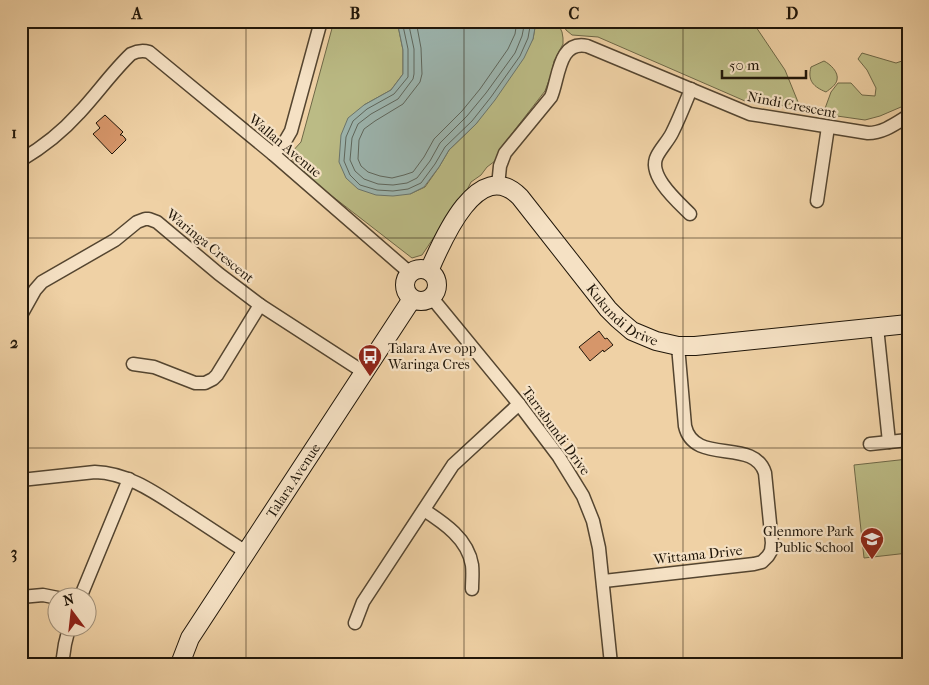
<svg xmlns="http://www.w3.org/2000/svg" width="929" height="685" viewBox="0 0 929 685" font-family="'IM FELL French Canon',serif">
<rect width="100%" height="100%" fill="#efd1a5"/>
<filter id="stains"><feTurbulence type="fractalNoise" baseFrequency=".004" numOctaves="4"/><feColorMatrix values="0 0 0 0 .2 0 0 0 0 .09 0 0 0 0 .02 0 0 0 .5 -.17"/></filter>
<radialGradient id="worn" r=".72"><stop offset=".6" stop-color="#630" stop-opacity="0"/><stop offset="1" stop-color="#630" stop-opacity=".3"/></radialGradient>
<!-- green -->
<g fill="#bbbb85" stroke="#6e6847">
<polygon points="334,21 397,21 403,50 403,74 391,90 364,105 410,194 425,187 439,167 449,150 476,124 533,39 536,21 557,21 562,32 563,38 563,44 554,61 551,75 545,91 503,145 495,161 487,167 481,175 471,182 467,190 457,203 422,255 412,258 301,172 294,163 291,153 301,142"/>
<polygon points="562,21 735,21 756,27 785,70 798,102 777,107 745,101 598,37 572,35 566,30"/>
<polygon points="862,53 896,63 908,59 908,104 880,116 865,120 823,114 831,92 838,83 851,83 862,95 875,96 876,88 867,70 858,59"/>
<path d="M824,61C830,64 839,72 837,80C836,85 830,89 826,92C814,87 807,81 811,67Z"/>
<polygon points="908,459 908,553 864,558 854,465"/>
</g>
<!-- water -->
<polygon fill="#9cb5af" stroke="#6a756d" points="397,21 536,21 536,22 533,39 524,58 495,100 476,124 449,150 439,167 424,187 410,194 393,196 376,195 358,189 346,178 339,162 341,135 348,118 364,105 391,90 403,74 403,50"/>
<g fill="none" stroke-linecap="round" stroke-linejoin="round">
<!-- shore -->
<g stroke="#5e665c" stroke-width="1">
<polyline points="402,21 408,49 408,77 394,94 367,109 353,121 346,137 344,161 350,175 360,185 377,190 393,191 408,189 421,183 435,164 445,147 472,121 491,97 520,56 528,38 531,21"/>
<polyline points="408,21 414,49 414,74 413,79 398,99 371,114 358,124 352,138 350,160 355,171 364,179 378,184 393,185 407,183 417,178 430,161 440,143 467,116 486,93 515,53 522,36 525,21"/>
<polyline points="416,21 421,48 422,74 420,82 403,104 375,121 364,129 359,140 358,159 361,166 368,172 380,176 392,178 404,175 413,172 424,157 434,139 462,111 480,89 508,49 515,34 517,21"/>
</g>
</g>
<!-- building -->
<g fill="#d6966a" stroke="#201609">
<polygon points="105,115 123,132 120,135 122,135 125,138 126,140 112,154 93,134 100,128 96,123"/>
<polygon points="599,331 605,339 607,338 613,345 604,352 603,350 590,361 579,347"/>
</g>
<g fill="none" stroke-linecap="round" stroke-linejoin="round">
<!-- street casing -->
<g stroke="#544530" stroke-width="15">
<g id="street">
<polyline points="273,154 284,143 291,131 321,21"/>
<path d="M21,160C43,147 62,132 79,113C97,94 112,72 131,54C137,51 142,50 149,52L273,154L410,273"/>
<path d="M498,186L500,166L505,153L551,97C559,79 558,40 587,46L750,114L868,133C883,133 895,124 908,116"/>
<polyline points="817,201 828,127"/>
<path d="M690,214C677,201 647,175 657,156C661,148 668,141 672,133C679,119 685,104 691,89"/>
<polyline points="432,298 519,404 559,457 583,496 593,521 599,548 611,664"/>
<polyline points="21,315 35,290 42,282 115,240 137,222 145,219 149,219 157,222 219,274 260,305 365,373"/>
<polyline points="877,327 889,442"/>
<polyline points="133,364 154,367 195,383 205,383 213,379 217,375 260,305"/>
<polyline points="870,444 908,440"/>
<path d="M21,480L95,472C129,473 157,494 185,512C205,525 225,538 246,552"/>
<path d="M424,510C444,523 468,539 472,565C473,573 472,581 472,589"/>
<path d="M604,581L754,564L762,562L768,556L771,551L772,543L765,473C754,437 694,466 685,426L678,346"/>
<polyline points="21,597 43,595 58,598"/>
<polyline points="80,598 129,479"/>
<polyline points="355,623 363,602 453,465 519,404"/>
<polyline points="62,664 65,644 69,628"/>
</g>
</g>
<!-- secondary casing -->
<g stroke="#201609" stroke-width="20">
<g id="secondary">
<circle cx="421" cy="285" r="16"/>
<path id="s1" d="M429,271C441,243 478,154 520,197L608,309L618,319L632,331L656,341L678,346H695L908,324"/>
<path id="s2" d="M180,664L190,638L412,299"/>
</g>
</g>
<!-- street -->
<use href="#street" stroke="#f5e1c4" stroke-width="12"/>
<!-- secondary -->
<use href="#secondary" stroke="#f5e1c4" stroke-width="18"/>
</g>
<!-- grid -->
<path fill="none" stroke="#201609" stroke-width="1" stroke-opacity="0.55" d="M246,21V664M464,21V664M683,21V664M21,238H908M21,448H908"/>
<!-- icons -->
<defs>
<g id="bus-pin" transform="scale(1.25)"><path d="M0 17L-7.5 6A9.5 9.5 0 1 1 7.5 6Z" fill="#8f2418" stroke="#f5e1c4"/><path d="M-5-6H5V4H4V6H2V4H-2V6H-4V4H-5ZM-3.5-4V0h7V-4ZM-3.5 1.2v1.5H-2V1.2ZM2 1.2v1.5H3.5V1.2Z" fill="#fff"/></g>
<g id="school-pin" transform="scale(1.25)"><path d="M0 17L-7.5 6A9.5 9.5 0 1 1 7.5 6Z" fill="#8f2418" stroke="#f5e1c4"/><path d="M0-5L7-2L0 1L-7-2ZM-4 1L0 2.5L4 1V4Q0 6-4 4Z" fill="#fff"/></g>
</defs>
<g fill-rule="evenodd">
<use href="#bus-pin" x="370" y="356"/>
<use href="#school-pin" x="872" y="539"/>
</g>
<g text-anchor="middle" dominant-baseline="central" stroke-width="4.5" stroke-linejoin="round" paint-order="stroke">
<!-- street labels -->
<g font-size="14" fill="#201609" stroke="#f5e1c4">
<text transform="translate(792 105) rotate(11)">Nindi Crescent</text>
<text transform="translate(285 146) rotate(40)">Wallan Avenue</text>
<text transform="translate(210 246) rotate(39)">Waringa Crescent</text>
<text stroke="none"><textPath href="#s1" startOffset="298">Kukundi Drive</textPath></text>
<text transform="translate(556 431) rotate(54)">Tarrabundi Drive</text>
<text stroke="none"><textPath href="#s2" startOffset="216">Talara Avenue</textPath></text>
<text transform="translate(698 555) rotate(-6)">Wittama Drive</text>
</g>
<!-- poi labels -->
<g font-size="14" fill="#201609" stroke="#f5e1c4" text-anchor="start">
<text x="388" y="348">Talara Ave opp<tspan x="388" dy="16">Waringa Cres</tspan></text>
<text x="854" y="531" text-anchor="end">Glenmore Park<tspan x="854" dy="16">Public School</tspan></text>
</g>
</g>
<!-- margin -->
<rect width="929" height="685" fill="none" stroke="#efd1a5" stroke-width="55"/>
<!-- north arrow -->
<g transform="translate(72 612) rotate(345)"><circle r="24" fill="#f5e1c4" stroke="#a09079"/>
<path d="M0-4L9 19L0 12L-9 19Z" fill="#8f2418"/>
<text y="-8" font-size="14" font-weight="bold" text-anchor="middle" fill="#201609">N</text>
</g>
<!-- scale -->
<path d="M722 70v8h84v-8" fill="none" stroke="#201609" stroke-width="2.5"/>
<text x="729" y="70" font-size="15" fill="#201609" stroke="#f5e1c4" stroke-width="4" paint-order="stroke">50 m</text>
<rect x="28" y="28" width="874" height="630" fill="none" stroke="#201609" stroke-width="2"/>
<g font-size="16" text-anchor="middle" font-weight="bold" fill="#201609">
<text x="137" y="19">A</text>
<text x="355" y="19">B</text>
<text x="574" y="19">C</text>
<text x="792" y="19">D</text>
<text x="14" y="138">1</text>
<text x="14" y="348">2</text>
<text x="14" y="558">3</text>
</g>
<rect width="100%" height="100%" filter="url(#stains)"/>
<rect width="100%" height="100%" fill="url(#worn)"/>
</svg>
